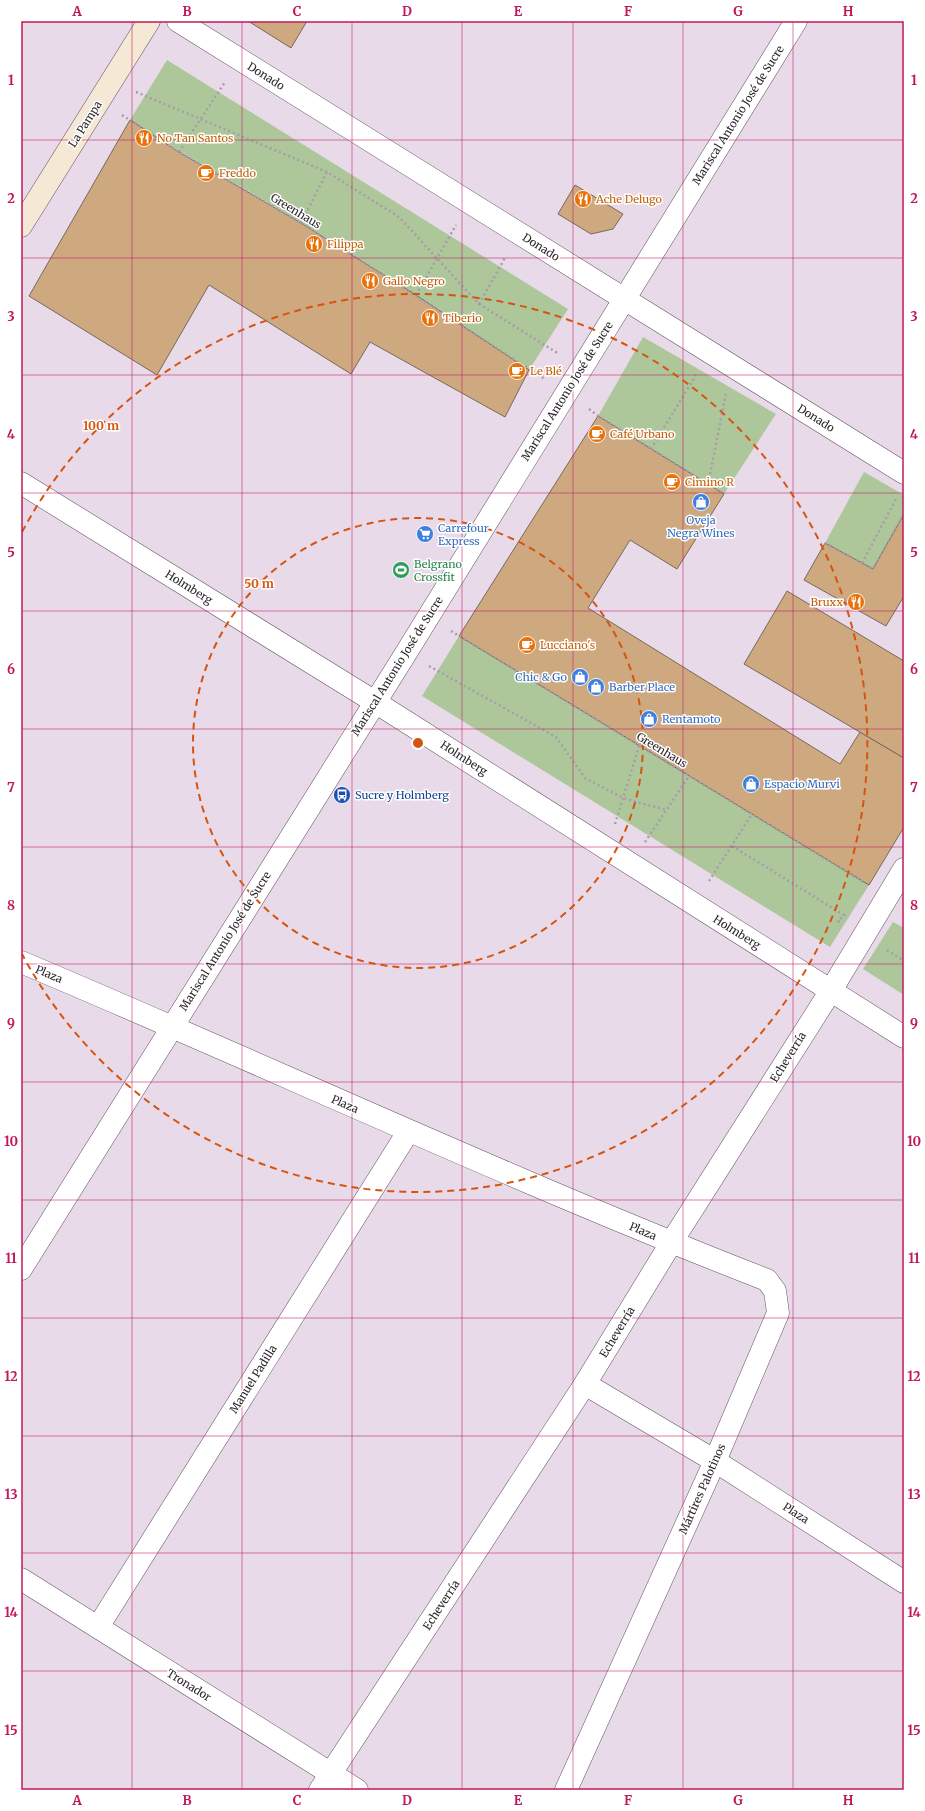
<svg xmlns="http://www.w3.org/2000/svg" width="925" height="1811" viewBox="0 0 925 1811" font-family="Merriweather,serif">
<rect width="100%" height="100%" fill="#e9daea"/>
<!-- green -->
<g fill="#adc79b">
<path d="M167,60L568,309L529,370C454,320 379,270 302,223C245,188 186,157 130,120Z"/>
<polygon points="643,337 776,414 724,494 598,416"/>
<polygon points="864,472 904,495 904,514 873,569 825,543"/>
<polygon points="459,636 869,885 830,947 422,696"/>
<polygon points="893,922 904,928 904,995 863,969"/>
</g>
<!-- building -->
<g fill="#cea980" stroke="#76695b">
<polygon points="248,21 307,21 291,48"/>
<polygon points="130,120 179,152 301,223 416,295 529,370 505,417 370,342 351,374 209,285 157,375 29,296"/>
<polygon points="575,185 623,214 613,229 591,234 558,214"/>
<polygon points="598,416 724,494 677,569 630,540 588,608 840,764 860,732 904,758 904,827 869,885 459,636"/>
<polygon points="904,514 904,596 886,626 804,580 825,543 873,569"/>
<polygon points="787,591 904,661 904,758 744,664"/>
</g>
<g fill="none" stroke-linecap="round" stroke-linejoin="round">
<!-- street casing -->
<g stroke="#625563" stroke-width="23">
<g id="street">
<polyline points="178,21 904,473"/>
<polyline points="21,483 375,702 904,1037"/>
<path d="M21,962C270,1067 515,1182 767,1280L775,1291L778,1313L715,1461L566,1790"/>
<polyline points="21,1269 406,653 796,21"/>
<polyline points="585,1384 715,1461 904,1582"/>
<polyline points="21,1579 357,1790"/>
<polyline points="98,1627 408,1132"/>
<polyline points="320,1790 585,1384 671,1243 830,992 904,869"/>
</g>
</g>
<!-- secondary casing -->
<g stroke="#625563" stroke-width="23">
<polyline id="secondary" points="21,226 149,21"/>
</g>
<!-- path -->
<g stroke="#a89ca9" stroke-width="2.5" stroke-dasharray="2 3" stroke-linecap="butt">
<polyline points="136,92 327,172 399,217 479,304 559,354"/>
<polyline points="122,115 179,152 301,223 545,379"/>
<polyline points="179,152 225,82"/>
<polyline points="301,223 327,172"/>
<polyline points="416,295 456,225"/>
<polyline points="479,304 506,256"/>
<polyline points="589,409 598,416 724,494"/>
<polyline points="651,449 696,375"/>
<polyline points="708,484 726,394"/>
<polyline points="825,543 873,569 904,514"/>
<polyline points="862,563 896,499"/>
<polyline points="451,631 865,883"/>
<polyline points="429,666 556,737 585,778 623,798 666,810"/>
<polyline points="615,824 639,746"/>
<polyline points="645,842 689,776"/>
<polyline points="732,846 844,915 838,921 841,923"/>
<polyline points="709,881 752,814"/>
<polyline points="887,950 904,961"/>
</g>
<!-- street -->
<use href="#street" stroke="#fff" stroke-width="22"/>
<!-- secondary -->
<use href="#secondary" stroke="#f5e8d4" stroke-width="22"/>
</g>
<!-- grid -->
<path fill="none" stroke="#c2185b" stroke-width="1" stroke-opacity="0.55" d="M132,21V1790M242,21V1790M352,21V1790M462,21V1790M573,21V1790M683,21V1790M793,21V1790M21,140H904M21,258H904M21,375H904M21,493H904M21,611H904M21,729H904M21,847H904M21,964H904M21,1082H904M21,1200H904M21,1318H904M21,1436H904M21,1553H904M21,1671H904"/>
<!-- distance rings -->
<g fill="none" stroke="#d5540f" stroke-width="2" stroke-dasharray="7 5">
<circle cx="418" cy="743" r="225"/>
<path d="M22 532A449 449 0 1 1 22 954"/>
</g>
<!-- icons -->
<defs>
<g id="restaurant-disc" transform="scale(0.9)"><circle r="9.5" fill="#e8710a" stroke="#fff"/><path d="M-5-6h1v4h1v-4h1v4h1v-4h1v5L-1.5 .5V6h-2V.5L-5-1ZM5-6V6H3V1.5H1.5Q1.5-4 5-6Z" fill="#fff"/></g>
<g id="cafe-disc" transform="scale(0.9)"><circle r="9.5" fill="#e8710a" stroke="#fff"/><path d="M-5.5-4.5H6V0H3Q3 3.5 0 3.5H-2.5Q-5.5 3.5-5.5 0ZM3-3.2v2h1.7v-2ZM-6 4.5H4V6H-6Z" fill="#fff"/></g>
<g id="shop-disc" transform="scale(0.9)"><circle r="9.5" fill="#3f7fe0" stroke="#fff"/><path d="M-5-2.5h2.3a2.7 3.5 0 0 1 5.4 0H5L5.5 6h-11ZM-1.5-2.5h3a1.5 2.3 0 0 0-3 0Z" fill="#fff"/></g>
<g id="supermarket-disc" transform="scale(0.9)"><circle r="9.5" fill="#3f7fe0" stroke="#fff"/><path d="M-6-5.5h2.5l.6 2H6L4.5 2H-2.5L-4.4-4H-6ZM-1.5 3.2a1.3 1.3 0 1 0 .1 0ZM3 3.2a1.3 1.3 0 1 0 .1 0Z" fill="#fff"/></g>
<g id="stadium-disc" transform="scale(0.9)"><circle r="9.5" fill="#2e9e5b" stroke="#fff"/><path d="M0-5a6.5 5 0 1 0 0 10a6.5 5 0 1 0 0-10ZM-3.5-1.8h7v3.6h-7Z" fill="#fff"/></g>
<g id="bus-disc" transform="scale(0.9)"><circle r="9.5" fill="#1a4fb4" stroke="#fff"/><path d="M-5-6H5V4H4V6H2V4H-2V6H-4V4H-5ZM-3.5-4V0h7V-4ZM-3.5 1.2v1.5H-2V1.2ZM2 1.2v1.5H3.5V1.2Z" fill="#fff"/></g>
</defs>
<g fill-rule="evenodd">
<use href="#restaurant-disc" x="144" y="138"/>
<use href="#cafe-disc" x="206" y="173"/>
<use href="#restaurant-disc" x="583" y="199"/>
<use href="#restaurant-disc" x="314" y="244"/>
<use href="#restaurant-disc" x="370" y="281"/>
<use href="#restaurant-disc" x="430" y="318"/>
<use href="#cafe-disc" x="517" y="371"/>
<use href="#cafe-disc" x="597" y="434"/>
<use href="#cafe-disc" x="672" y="482"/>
<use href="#shop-disc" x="701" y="502"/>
<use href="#supermarket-disc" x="425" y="534"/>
<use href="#stadium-disc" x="401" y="570"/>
<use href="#restaurant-disc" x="856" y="602"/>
<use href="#cafe-disc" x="527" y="645"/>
<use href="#shop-disc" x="580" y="677"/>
<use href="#shop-disc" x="596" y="687"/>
<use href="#shop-disc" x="649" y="719"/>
<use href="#shop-disc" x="751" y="784"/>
<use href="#bus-disc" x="342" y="795"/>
</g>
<g text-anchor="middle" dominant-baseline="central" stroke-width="3" stroke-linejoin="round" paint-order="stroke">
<!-- street labels -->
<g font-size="11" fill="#2d272d" stroke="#fff">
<text transform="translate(266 76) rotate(32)">Donado</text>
<text transform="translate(738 115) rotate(-58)">Mariscal Antonio José de Sucre</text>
<text transform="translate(85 124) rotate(-58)">La Pampa</text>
<text transform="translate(296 211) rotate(31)">Greenhaus</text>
<text transform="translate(541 247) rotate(32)">Donado</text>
<text transform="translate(567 391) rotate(-58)">Mariscal Antonio José de Sucre</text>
<text transform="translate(816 418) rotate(32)">Donado</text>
<text transform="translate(189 587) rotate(32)">Holmberg</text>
<text transform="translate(397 666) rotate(-58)">Mariscal Antonio José de Sucre</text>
<text transform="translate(662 750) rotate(31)">Greenhaus</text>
<text transform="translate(464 758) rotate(33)">Holmberg</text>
<text transform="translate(737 932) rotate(32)">Holmberg</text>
<text transform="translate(225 941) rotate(-58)">Mariscal Antonio José de Sucre</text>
<text transform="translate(49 974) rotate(23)">Plaza</text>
<text transform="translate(788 1057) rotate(-58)">Echeverría</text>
<text transform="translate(345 1104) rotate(24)">Plaza</text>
<text transform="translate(643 1231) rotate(23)">Plaza</text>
<text transform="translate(617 1332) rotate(-59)">Echeverría</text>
<text transform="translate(253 1379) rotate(-58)">Manuel Padilla</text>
<text transform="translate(702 1489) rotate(-66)">Mártires Palotinos</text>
<text transform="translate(796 1513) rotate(33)">Plaza</text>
<text transform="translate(441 1605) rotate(-57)">Echeverría</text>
<text transform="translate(189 1685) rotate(32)">Tronador</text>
</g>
<!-- food labels -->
<g font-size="11" fill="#c56008" stroke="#fff" text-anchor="start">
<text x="157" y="138">No Tan Santos</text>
<text x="219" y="173">Freddo</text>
<text x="596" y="199">Ache Delugo</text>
<text x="327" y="244">Filippa</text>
<text x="383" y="281">Gallo Negro</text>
<text x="443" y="318">Tiberio</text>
<text x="530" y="371">Le Blé</text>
<text x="610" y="434">Café Urbano</text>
<text x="685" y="482">Cimino R</text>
<text x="843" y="602" text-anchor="end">Bruxx</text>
<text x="540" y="645">Lucciano's</text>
</g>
<!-- shop labels -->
<g font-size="11" fill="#366cbe" stroke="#fff" text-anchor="start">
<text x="701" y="520" text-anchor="middle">Oveja<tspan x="701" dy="13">Negra Wines</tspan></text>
<text x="438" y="528">Carrefour<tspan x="438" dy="13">Express</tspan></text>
<text x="567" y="677" text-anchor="end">Chic &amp; Go</text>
<text x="609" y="687">Barber Place</text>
<text x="662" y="719">Rentamoto</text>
<text x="764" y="784">Espacio Murvi</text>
</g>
<!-- leisure labels -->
<g font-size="11" fill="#27864d" stroke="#fff" text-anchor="start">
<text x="414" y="564">Belgrano<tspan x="414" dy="13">Crossfit</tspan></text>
</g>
<!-- transit labels -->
<g font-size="11" fill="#164399" stroke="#fff" text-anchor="start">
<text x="355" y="795">Sucre y Holmberg</text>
</g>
</g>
<circle cx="418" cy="743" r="6" fill="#d5540f" stroke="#fff" stroke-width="2"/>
<g font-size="12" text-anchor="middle" font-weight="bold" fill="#d5540f" stroke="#fff" stroke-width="3" stroke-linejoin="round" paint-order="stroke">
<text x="101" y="430">100 m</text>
<text x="259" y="588">50 m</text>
</g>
<!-- border -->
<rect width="925" height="1811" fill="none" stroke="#ffffff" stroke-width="44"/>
<rect x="22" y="22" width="881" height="1767" fill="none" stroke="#c2185b" stroke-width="1.5"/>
<g font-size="13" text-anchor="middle" font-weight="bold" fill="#c2185b">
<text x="77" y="16">A</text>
<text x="187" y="16">B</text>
<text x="297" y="16">C</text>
<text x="407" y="16">D</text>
<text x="518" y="16">E</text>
<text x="628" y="16">F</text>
<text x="738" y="16">G</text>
<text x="848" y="16">H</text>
<text x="11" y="85">1</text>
<text x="914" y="85">1</text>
<text x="11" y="203">2</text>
<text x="914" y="203">2</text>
<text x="11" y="321">3</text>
<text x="914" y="321">3</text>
<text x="11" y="439">4</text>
<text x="914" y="439">4</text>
<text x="11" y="557">5</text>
<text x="914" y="557">5</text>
<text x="11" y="674">6</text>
<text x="914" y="674">6</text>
<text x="11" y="792">7</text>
<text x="914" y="792">7</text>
<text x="11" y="910">8</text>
<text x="914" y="910">8</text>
<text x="11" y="1028">9</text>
<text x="914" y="1028">9</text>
<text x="11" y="1146">10</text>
<text x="914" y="1146">10</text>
<text x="11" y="1263">11</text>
<text x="914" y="1263">11</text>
<text x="11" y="1381">12</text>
<text x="914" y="1381">12</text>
<text x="11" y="1499">13</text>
<text x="914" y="1499">13</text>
<text x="11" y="1617">14</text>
<text x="914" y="1617">14</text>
<text x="11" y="1735">15</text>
<text x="914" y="1735">15</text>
<text x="77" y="1805">A</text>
<text x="187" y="1805">B</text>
<text x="297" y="1805">C</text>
<text x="407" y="1805">D</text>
<text x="518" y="1805">E</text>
<text x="628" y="1805">F</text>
<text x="738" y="1805">G</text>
<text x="848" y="1805">H</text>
</g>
</svg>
